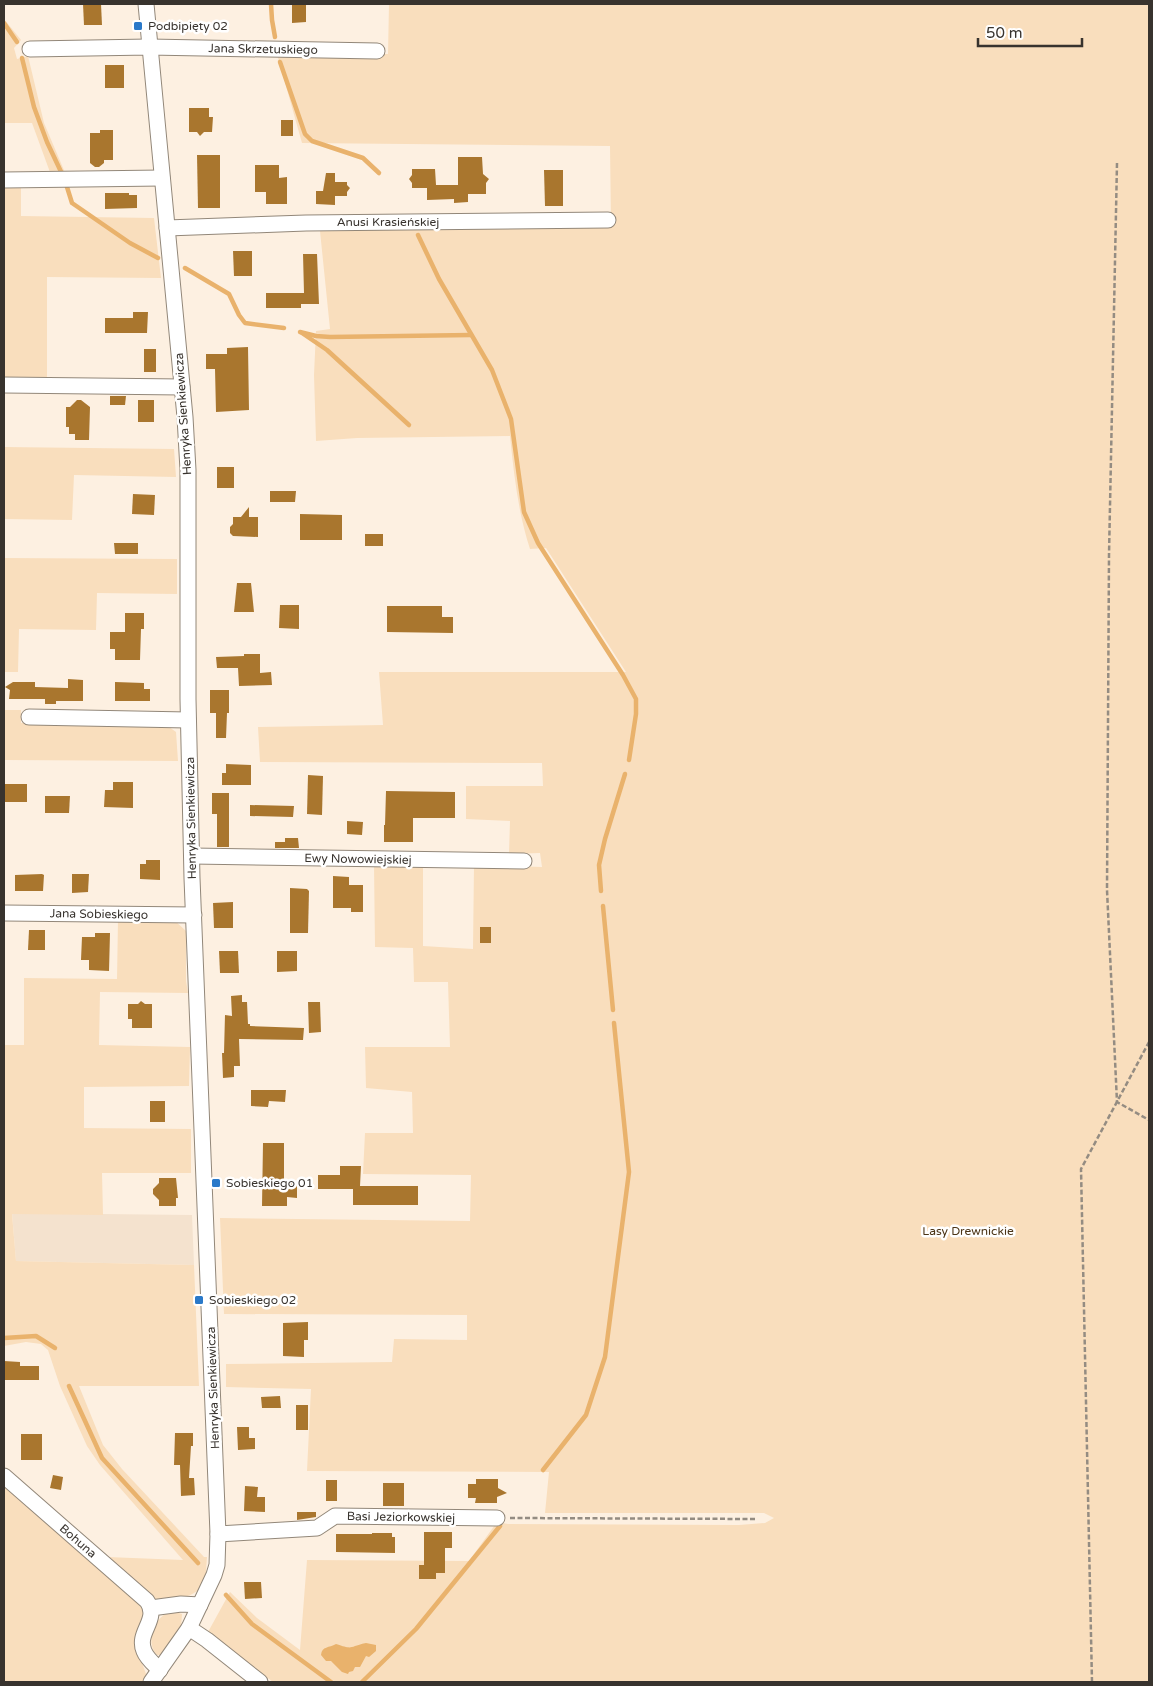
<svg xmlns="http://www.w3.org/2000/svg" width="1153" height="1686" viewBox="0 0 1153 1686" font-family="'Varela Round',sans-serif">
<rect width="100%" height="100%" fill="#fdf0e1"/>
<!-- built -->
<polygon fill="#f4e2ce" points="12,1213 192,1215 194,1265 16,1261"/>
<!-- green -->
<g fill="#f9debd">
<path d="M389,4H1149V1682H273L208,1632L230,1592L257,1618L300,1650L307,1560L469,1561L497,1522L508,1524L739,1525L765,1523L774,1518L764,1513H545L549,1472L307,1471L311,1389L226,1387V1364L392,1362L394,1339L467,1340V1315L224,1314L220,1218L470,1221L471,1175L363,1174L365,1133H413L412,1092L366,1088L365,1047H450L448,982H414L413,948L375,947L374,865L423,864V946L473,949L474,865L542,867L540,853L509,854L510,821L466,819V786H543L542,763L260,762L258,727L383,725L379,672H626L546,548L530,549C518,512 514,475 510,436L357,438L316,441L314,375L316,331L330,329L320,231L611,224L610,146L302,143L277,54H388Z"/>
<polygon points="4,19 21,40 14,48 17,59 28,56 44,123 66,175 51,175 32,123 4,123"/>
<polygon points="4,184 21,185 21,216 154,218 161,278 47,277 47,379 4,379"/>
<polygon points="4,447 174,449 176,477 74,475 72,520 4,519"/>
<polygon points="4,558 177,559 177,594 97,593 96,630 19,629 18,672 4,672"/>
<polygon points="4,710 21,710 21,723 165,724 176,732 178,761 4,760"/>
<path d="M118,920H174L186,931V981L188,993L100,992L99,1045L190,1047L189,1086L84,1087V1128L191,1129V1173H102L103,1215L12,1214L16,1261L194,1265L199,1386H79L103,1445L122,1469L204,1557H207L205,1585C190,1599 175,1600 155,1601L107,1557L183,1560L100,1465L87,1446L60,1386L48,1350L41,1344L26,1342L4,1346V1045H24V978L117,979Z"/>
<polygon points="4,1484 137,1597 144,1611 141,1660 146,1674 146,1680 144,1682 4,1682"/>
<path d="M172,1611L182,1614L181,1628L162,1655H157C144,1642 155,1615 172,1611Z"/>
</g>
<!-- water -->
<path fill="#e9b26c" d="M366,1643L376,1645V1651L369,1657L366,1656L360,1667H355L353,1671L349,1672L348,1674L342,1672L331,1661H326L321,1655C322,1646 329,1648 336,1644C354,1650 348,1647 366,1643Z"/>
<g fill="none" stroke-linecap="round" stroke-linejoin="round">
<!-- stream -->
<g stroke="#e9b26c" stroke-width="4.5">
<polyline points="271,4 272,20 275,37"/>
<polyline points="4,23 17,42"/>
<polyline points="22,58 34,107 47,142 63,176"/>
<polyline points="280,62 305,134 312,141 363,158 379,173"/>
<polyline points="67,187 72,203 130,243 158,258"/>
<polyline points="418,235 439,279 492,370 511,419 524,512 538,543 623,675 636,699 636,714 629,760"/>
<polyline points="185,268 229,294 239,315 245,323 284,328"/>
<polyline points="300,332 316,336 330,337 471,335"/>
<polyline points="302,333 327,350 409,425"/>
<polyline points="601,891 599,865 605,839 625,774"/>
<polyline points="603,906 613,1010"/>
<polyline points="4,1338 36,1336 55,1348"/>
<polyline points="69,1386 102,1458 198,1563"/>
<polyline points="543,1470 586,1415 605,1357 629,1172 614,1023"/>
<polyline points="226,1595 252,1624 331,1682"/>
<polyline points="362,1682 416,1629 500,1526"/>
</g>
</g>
<!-- building -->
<g fill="#a9762e">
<polygon points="83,4 101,4 102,25 84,25"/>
<polygon points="292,4 306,4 306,22 292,23"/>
<rect x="105" y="65" width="19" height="23"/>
<polygon points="189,108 209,108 209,117 213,117 212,132 204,132 200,136 197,132 189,132"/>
<rect x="281" y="120" width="12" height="16"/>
<polygon points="100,130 113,130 113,160 104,160 104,163 99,167 95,167 90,163 90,133 100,133"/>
<polygon points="197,155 220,155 220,208 198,208"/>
<polygon points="458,157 482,157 483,174 489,179 486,183 486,194 468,194 468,202 454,203 454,199 427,200 427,188 412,188 412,183 409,179 412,175 412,169 435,169 436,185 458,185"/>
<polygon points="255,165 279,165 279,178 287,177 287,204 266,204 266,192 255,192"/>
<polygon points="544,170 563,170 563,206 545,206"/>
<polygon points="326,173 335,173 335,182 347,182 347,185 350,188 347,192 347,196 335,196 335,205 316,204 316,191 323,191"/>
<polygon points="105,193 129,193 129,195 137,195 137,208 105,209"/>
<polygon points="233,251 252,251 252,276 234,276"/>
<polygon points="303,254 317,254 319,304 301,304 301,308 266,308 266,293 304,293"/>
<polygon points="133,312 148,312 147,333 105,333 105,318 133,318"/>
<polygon points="248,347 249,410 216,412 215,369 206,369 206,354 227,354 227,348"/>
<rect x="144" y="349" width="12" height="23"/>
<polygon points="110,396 126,396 125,405 110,405"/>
<polygon points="77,400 81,400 90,407 89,440 75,440 75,434 69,434 69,427 66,427 66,407 70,407"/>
<rect x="138" y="400" width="16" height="22"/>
<rect x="217" y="467" width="17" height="21"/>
<polygon points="270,491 296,491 295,502 270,502"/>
<polygon points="133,494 155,495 154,515 132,514"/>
<polygon points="249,507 249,517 258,517 258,537 233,536 230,533 230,527 233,524 233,517 241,517"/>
<polygon points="300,514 342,515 342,540 300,540"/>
<rect x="365" y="534" width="18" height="12"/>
<polygon points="114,543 138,543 138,554 115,554"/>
<polygon points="237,583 251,583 254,612 234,612"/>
<polygon points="280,605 299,605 299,629 279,628"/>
<polygon points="387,606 442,606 442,617 453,617 453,633 387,632"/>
<polygon points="125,613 144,613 144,629 141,629 140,660 115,660 115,649 110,649 110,632 125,632"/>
<polygon points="244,654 260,654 260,673 271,672 272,685 239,686 238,668 217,668 216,657 244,656"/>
<polygon points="68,679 83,680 83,701 56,701 56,704 45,704 45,699 9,699 10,690 5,687 13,682 35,682 35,687 68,688"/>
<polygon points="115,682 144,683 144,689 150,689 150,701 115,701"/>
<polygon points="210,690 229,690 229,713 227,713 226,738 216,738 216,713 210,713"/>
<polygon points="226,764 251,765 251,785 222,785 222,773 226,773"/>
<polygon points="308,775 323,776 322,815 307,814"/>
<polygon points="113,782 133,782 133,808 104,807 105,790 113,790"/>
<rect x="4" y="784" width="23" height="18"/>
<polygon points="386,791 455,792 455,818 413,818 413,842 384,842 384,825 385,825"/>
<polygon points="212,793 229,793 229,847 217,847 217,814 212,814"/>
<polygon points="45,796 70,796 69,813 45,813"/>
<polygon points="250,805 294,806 293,817 250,816"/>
<polygon points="347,821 363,822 362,835 347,834"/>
<polygon points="285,838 298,838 299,848 275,848 275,842 285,842"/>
<polygon points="146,860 160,860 160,880 140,879 140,864 146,864"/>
<polygon points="42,874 44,875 43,891 15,891 15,875"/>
<polygon points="72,874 89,874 88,892 72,893"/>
<polygon points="333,876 349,877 349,885 363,885 363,912 351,912 351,908 333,908"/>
<polygon points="290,888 307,889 309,891 308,933 290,933"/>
<polygon points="233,902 233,928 214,928 213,903"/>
<rect x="480" y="927" width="11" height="16"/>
<polygon points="29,930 45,930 45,950 28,950"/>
<polygon points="95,933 110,933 109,971 89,970 89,960 81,960 82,937 95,937"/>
<polygon points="219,951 238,951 239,973 220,973"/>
<polygon points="277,951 297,951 297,971 277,972"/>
<polygon points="242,995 242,1002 247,1002 248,1024 250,1024 250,1026 304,1028 303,1040 239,1039 240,1066 234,1066 234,1077 223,1078 222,1053 224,1053 225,1015 232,1016 231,996"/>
<polygon points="141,1001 145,1004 152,1004 152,1028 132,1028 132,1019 128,1019 128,1004 138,1004"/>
<polygon points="308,1002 320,1002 321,1032 309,1033"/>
<polygon points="251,1090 286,1090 285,1102 269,1101 268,1107 251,1106"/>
<rect x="150" y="1101" width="15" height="21"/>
<polygon points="263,1143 284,1143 284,1182 297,1183 297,1198 287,1197 287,1206 262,1206"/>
<polygon points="340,1166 361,1166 360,1186 418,1186 418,1205 353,1205 353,1189 318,1189 318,1175 340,1175"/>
<polygon points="159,1178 176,1178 178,1198 176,1198 176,1206 159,1206 159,1200 153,1194 153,1189 159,1183"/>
<polygon points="308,1322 308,1340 304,1340 304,1357 283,1356 283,1323"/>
<polygon points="4,1361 20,1362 20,1366 39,1366 39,1380 4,1380"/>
<polygon points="280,1396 281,1408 262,1408 261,1397"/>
<rect x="296" y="1405" width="12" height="25"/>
<polygon points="237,1427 249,1427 249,1438 255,1438 255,1449 238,1450"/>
<polygon points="175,1433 193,1433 193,1446 191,1446 189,1478 194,1478 195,1495 181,1496 180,1465 174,1465"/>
<rect x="21" y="1434" width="21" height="26"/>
<polygon points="53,1475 63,1477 61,1490 50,1488"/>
<polygon points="476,1479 498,1479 498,1488 507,1493 497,1497 497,1503 475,1503 476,1498 468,1498 468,1484 476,1484"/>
<rect x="326" y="1480" width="11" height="21"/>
<rect x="383" y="1483" width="21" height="23"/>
<polygon points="245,1486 258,1487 257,1497 265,1497 265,1512 244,1511"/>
<polygon points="297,1512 316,1512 316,1517 297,1520"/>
<polygon points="424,1532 452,1532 452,1548 445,1548 445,1573 436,1573 436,1579 419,1579 419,1565 424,1565"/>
<polygon points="372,1533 392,1533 392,1537 395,1537 395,1553 336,1552 336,1534 372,1534"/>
<polygon points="244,1582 261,1582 262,1598 245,1599"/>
</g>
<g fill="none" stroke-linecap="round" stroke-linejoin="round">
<!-- minor casing -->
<g stroke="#928779" stroke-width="17">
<g id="minor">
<polyline points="146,4 185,417 188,470 188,699 192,878 218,1534 217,1565 214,1575 189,1628 151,1682"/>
<polyline points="30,49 149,47 377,51"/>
<polyline points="4,180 162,178"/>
<polyline points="167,228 306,223 608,220"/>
<polyline points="4,385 182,387"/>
<polyline points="29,717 188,720"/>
<polyline points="192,856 524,861"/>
<polyline points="4,913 194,915"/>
<path d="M4,1476L147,1601C160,1620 136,1632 144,1651C147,1659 155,1665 160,1670"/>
<polyline points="218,1534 317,1528 335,1516 497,1518"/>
<polyline points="151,1608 181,1604 200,1605"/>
<polyline points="189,1628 207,1640 260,1682"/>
</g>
</g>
<!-- path -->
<g stroke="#948c82" stroke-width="2.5" stroke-dasharray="5 2.5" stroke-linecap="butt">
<polyline points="1117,163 1109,555 1107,890 1117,1102 1149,1120"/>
<polyline points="510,1518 756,1519"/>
<polyline points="1092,1682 1081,1169 1149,1042"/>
</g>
<!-- minor -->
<use href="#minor" stroke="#fff" stroke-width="15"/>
</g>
<!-- markers -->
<g fill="#2a79c9" stroke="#fff" stroke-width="2">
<rect x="133" y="21" width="10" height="10" rx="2.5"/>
<rect x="211" y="1178" width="10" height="10" rx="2.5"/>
<rect x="194" y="1295" width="10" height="10" rx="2.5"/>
</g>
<g text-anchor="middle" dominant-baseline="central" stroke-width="5" stroke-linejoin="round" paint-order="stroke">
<!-- poi labels -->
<g font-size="12" fill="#38332e" stroke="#fff" text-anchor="start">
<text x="148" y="26">Podbipięty 02</text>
<text x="226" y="1183">Sobieskiego 01</text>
<text x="209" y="1300">Sobieskiego 02</text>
</g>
<!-- street labels -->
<g font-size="12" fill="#38332e" stroke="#fff">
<text transform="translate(263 49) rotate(1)">Jana Skrzetuskiego</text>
<text x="388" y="222">Anusi Krasieńskiej</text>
<text transform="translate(183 414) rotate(-94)">Henryka Sienkiewicza</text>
<text transform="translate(191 818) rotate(-91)">Henryka Sienkiewicza</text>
<text transform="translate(358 859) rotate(1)">Ewy Nowowiejskiej</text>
<text transform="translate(99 914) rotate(1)">Jana Sobieskiego</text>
<text transform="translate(213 1388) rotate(-92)">Henryka Sienkiewicza</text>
<text transform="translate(401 1517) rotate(1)">Basi Jeziorkowskiej</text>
<text transform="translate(78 1541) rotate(41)">Bohuna</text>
</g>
<!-- park labels -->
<g font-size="12" fill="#4b3416" stroke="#fff">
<text x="968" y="1231">Lasy Drewnickie</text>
</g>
</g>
<!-- border -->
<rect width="1153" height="1686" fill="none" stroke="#38332e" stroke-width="10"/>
<!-- scale -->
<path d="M978 38v8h104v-8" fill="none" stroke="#38332e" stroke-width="2.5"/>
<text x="986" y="38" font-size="15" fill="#38332e" stroke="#ffffff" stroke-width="4" paint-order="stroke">50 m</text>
</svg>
